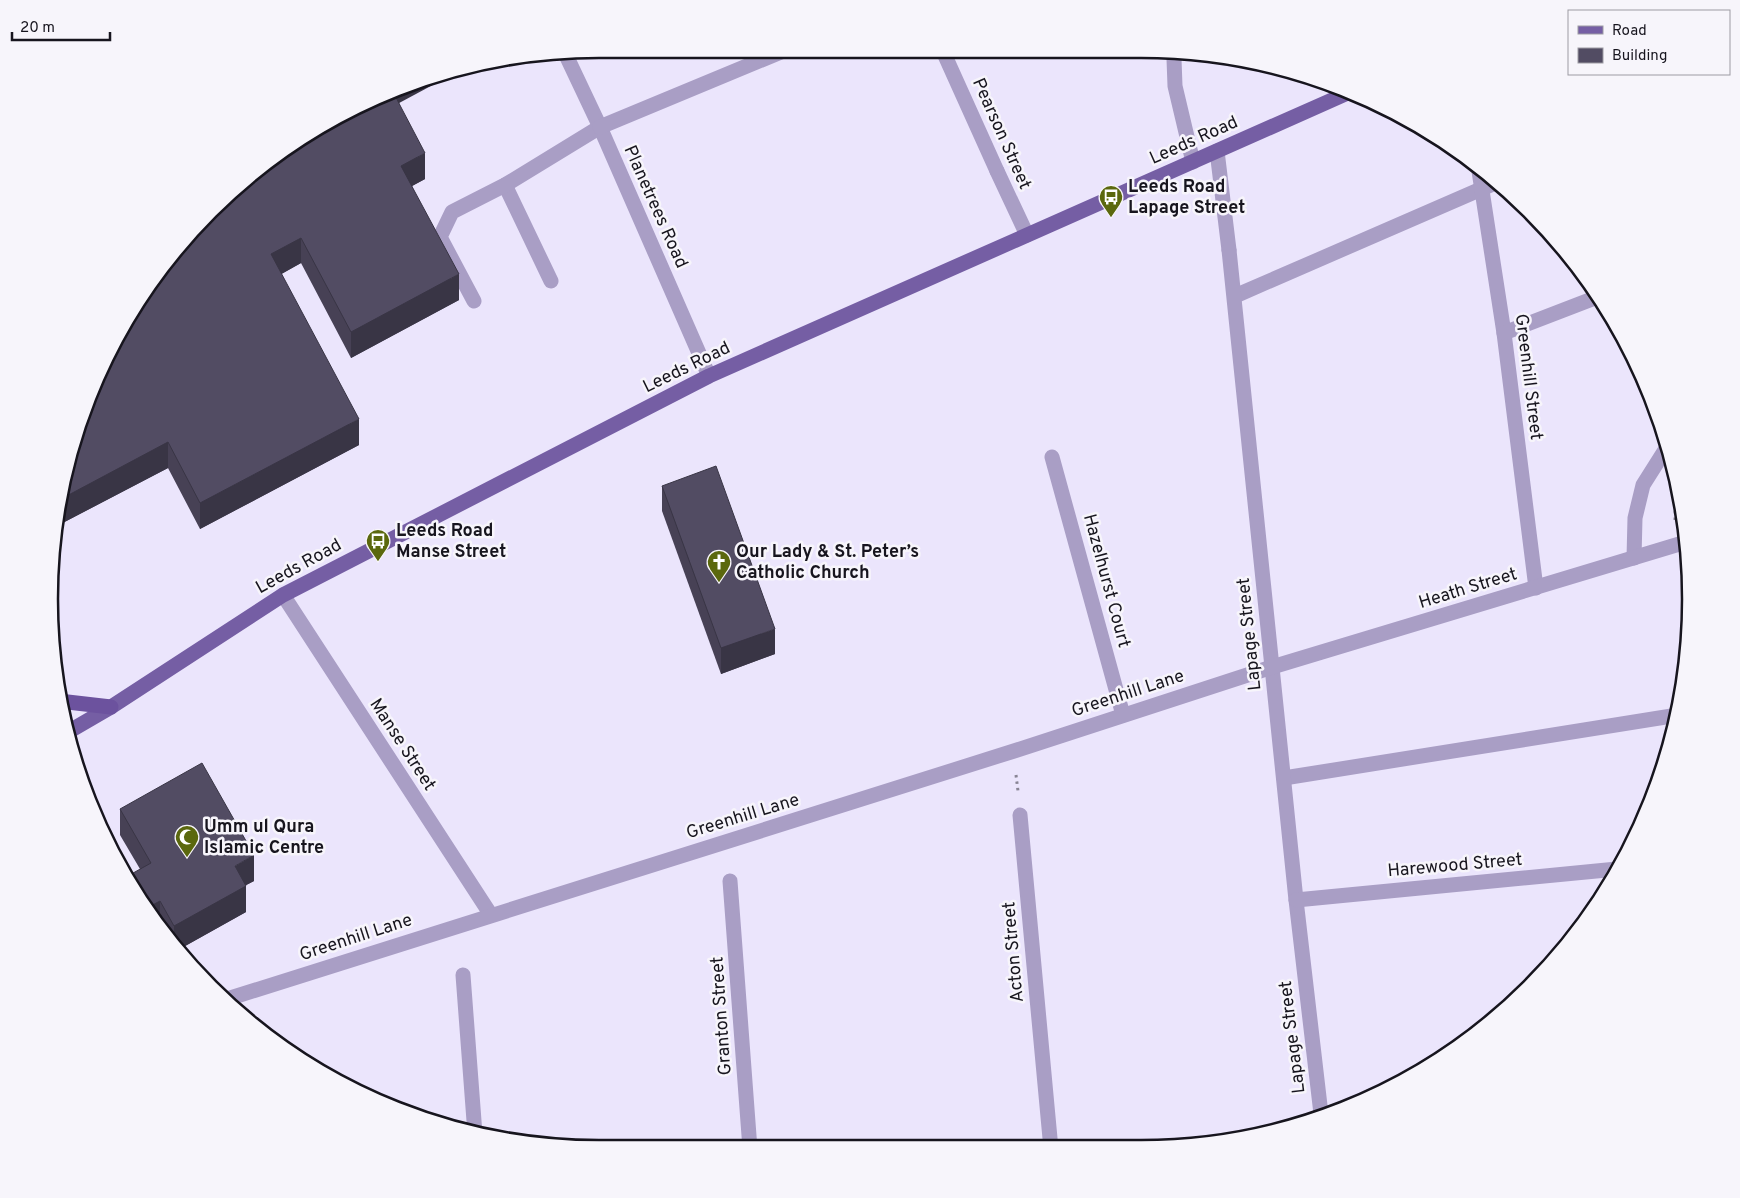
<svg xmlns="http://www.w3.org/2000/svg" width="1740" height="1198" viewBox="0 0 1740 1198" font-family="Overpass,sans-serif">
<rect width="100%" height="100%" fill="#ebe5fc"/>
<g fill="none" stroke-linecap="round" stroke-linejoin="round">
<!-- path -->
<g stroke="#888494" stroke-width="3" stroke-dasharray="2.5 4" stroke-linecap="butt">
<polyline points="1675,520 1676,481"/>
<polyline points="1016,775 1018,791"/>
</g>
<!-- service -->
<g stroke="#a99ec5" stroke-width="15">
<polyline points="505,185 551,281"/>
<polyline points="1235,296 1495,183"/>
<polyline points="474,301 440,237 452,212 505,185 600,127"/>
<polyline points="1634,558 1635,518 1643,485 1667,447"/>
<polyline points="1284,778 1678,715"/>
</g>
<!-- pedestrian -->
<g stroke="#a99ec5" stroke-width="15">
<polyline points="1217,151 1229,250"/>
<polyline points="997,171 1027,235"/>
</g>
<!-- minor -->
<g stroke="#a99ec5" stroke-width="15">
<polyline points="942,49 997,171"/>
<polyline points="1177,52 1174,59 1175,86 1193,162"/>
<polyline points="565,53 600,127 709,376"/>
<polyline points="600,127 788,49"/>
<polyline points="1479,171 1504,333 1536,588"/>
<polyline points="1229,250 1296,900 1321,1114"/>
<polyline points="1504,333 1600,296"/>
<polyline points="1052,457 1123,715"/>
<polyline points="283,595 491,915"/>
<polyline points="1020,815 1051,1149"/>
<polyline points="730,881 750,1149"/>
<polyline points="1296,900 1617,869"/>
<polyline points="463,975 475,1134"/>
<polyline points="224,1000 1014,751 1272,667 1686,542"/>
</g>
<!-- primary -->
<polyline stroke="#755ea4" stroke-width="15" points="68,732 111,707 283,595 709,376 1350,92"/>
<!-- trunk -->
<polyline stroke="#6c529e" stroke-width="15" points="59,701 111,707"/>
</g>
<!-- wall -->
<g fill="#474155">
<polygon points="399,103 425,179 412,186 459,300 351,358 301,263 281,274 359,445 200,529 168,468 53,528 91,388"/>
<polygon points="662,486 775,654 721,674 662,511"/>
<polygon points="120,809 254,881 246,885 246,912 178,950 163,931 160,926 140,869 120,835"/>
</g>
<!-- shaded-wall -->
<g fill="#393545">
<polygon points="468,66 388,109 388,91 456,68"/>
<polygon points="425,153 425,179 401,192 401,166"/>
<polygon points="301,238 301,263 271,280 271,254"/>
<polygon points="459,274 459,300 351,358 351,332"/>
<polygon points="359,419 359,445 200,529 200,503"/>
<polygon points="168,442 168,468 53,528 61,499"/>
<polygon points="775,629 775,654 721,674 721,648"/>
<polygon points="254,855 254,881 235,891 235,866"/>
<polygon points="246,886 246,912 178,950 174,945 174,926"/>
<polygon points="160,901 160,927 145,909"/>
</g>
<!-- building -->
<g fill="#524c63" stroke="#393545">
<polygon points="392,90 425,153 401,166 459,274 351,332 301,238 271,254 359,419 200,503 168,442 61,499 91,388 123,324 185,236 294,141"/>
<polygon points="716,466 775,629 721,648 662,486"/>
<polygon points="202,763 254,855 235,866 246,886 174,926 160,901 145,909 142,905 126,877 151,863 120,809"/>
</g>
<!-- icons -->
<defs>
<g id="bus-pin" transform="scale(1.25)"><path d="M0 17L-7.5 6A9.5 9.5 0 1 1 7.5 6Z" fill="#5b680e" stroke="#f7f5fb"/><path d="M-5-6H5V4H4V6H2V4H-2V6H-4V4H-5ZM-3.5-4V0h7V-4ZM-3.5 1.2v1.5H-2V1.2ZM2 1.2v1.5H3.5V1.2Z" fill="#fff"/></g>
<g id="church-pin" transform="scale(1.25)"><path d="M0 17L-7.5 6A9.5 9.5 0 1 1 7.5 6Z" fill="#5b680e" stroke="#f7f5fb"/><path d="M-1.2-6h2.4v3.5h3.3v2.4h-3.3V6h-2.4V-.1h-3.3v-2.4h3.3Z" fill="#fff"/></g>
<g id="mosque-pin" transform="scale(1.25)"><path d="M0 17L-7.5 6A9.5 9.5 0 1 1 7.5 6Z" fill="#5b680e" stroke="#f7f5fb"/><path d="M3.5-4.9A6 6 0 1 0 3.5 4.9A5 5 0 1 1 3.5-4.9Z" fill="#fff"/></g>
</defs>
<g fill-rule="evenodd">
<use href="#bus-pin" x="1111" y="197"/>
<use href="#bus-pin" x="378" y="541"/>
<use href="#church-pin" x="719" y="562"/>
<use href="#mosque-pin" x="187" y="837"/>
</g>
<g text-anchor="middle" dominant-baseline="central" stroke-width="5" stroke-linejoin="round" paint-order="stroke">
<!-- street labels -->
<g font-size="18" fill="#17151e" stroke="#f7f5fb">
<text transform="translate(1001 134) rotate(66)">Pearson Street</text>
<text transform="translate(1194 141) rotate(-24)">Leeds Road</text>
<text transform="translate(655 207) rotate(66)">Planetrees Road</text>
<text transform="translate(687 368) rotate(-26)">Leeds Road</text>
<text transform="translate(1528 377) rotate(83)">Greenhill Street</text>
<text transform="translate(299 567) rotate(-29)">Leeds Road</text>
<text transform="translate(1106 581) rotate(75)">Hazelhurst Court</text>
<text transform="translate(1468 589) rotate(-17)">Heath Street</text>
<text transform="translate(1250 634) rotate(-96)">Lapage Street</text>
<text transform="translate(1128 694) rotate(-18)">Greenhill Lane</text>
<text transform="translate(402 745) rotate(57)">Manse Street</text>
<text transform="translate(743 817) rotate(-17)">Greenhill Lane</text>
<text transform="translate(1455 866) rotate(-5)">Harewood Street</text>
<text transform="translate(356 938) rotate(-18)">Greenhill Lane</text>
<text transform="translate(1014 952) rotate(-95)">Acton Street</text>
<text transform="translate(722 1016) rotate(-94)">Granton Street</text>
<text transform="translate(1293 1037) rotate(-97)">Lapage Street</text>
</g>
<!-- poi labels -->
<g font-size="18" font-weight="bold" fill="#17151e" stroke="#f7f5fb" text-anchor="start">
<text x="1128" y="187">Leeds Road<tspan x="1128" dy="21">Lapage Street</tspan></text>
<text x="396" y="531">Leeds Road<tspan x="396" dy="21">Manse Street</tspan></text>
<text x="736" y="552">Our Lady &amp; St. Peter’s<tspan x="736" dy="21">Catholic Church</tspan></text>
<text x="204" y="827">Umm ul Qura<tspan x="204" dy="21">Islamic Centre</tspan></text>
</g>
</g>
<!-- crop -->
<path d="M0 0H1740V1198H0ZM599 58H1141A541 541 0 0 1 1682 599V599A541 541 0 0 1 1141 1140H599A541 541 0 0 1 58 599V599A541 541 0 0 1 599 58Z" fill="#f7f5fb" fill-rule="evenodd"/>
<path fill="none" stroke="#17151e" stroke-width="2.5" d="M599 58H1141A541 541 0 0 1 1682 599V599A541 541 0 0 1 1141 1140H599A541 541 0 0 1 58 599V599A541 541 0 0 1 599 58Z"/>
<!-- legend -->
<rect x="1568" y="10" width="162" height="65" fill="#f7f5fb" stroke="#9d9ba3"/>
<rect x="1578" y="26" width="25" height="8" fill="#755ea4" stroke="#9d9ba3"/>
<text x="1612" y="35" font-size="15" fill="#17151e">Road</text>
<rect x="1578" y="48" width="25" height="15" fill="#524c63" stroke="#9d9ba3"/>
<text x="1612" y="60" font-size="15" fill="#17151e">Building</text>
<!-- scale -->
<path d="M12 32v8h98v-8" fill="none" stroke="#17151e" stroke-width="2.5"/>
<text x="20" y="32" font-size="15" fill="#17151e" stroke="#f7f5fb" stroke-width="4" paint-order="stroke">20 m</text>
</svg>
